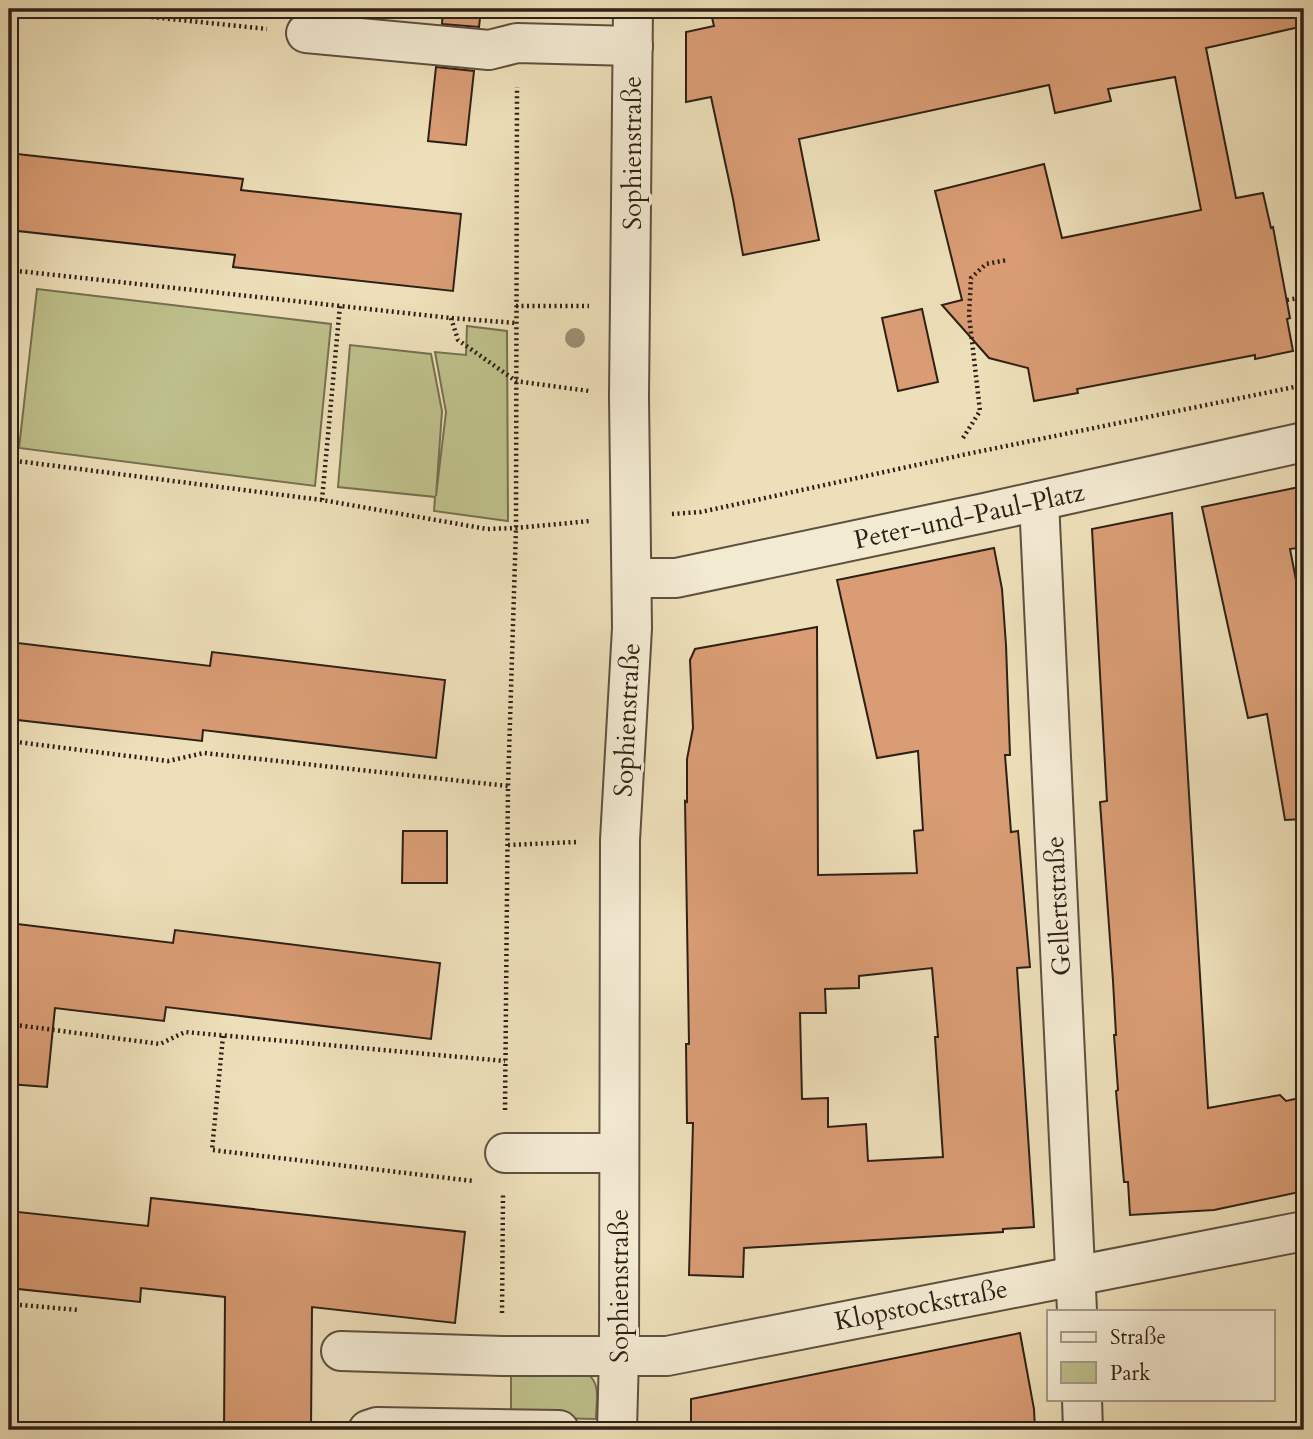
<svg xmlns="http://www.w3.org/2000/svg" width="1313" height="1439" viewBox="0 0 1313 1439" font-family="Cardo,serif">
<rect width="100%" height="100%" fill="#eddfb9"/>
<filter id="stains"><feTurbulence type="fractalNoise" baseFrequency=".00286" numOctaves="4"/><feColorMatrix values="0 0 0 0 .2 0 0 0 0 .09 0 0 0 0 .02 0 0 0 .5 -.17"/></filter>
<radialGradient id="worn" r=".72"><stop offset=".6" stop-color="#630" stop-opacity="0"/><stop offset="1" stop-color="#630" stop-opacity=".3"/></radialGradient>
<!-- green -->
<g fill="#bec08b" stroke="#767050" stroke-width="2">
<polygon points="37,289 331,324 315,486 19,448"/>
<polygon points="467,326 507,331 508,521 434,511 435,497 338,487 350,345 431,354 442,411 436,496 446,412 435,352 466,355"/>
<path d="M511,1372L589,1375C601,1385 596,1404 596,1419L511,1417Z"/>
</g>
<!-- building -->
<g fill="#d99c74" stroke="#2e2016" stroke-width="2" fill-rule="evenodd">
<polygon points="443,9 481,9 479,27 442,24"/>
<polygon points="710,9 1304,9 1304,26 1206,48 1236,198 1263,193 1271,228 1273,227 1290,318 1287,319 1293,351 1255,359 1255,355 1077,389 1078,393 1034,401 1028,368 989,358 942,305 962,300 935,191 1044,164 1062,238 1201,210 1175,77 1108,89 1111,101 1055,113 1049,85 799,139 819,240 743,255 733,199 711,97 686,102 686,32 714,26"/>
<polygon points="436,67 474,71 466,145 428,141"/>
<polygon points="17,154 243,179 241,190 461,214 453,291 233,267 235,255 9,230"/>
<polygon points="922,309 938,382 898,391 882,318"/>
<polygon points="1304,486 1304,547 1290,549 1304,621 1304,819 1285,820 1267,714 1248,718 1202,507"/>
<polygon points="1172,513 1208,1108 1280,1095 1286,1101 1304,1097 1304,1191 1214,1210 1130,1215 1128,1182 1124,1182 1116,1091 1118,1090 1114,1035 1116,1035 1113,981 1100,802 1107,801 1092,529"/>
<path d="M994,548L1002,589L1006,645L1010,755H1005L1011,832L1018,831L1030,967L1017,968L1034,1227L1003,1229V1232L744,1248L743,1277L689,1275L693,1123H687L686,1044H689L685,801L687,802V759L693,728L690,660L695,649L817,627L818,875L917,873L914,831L923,830L918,751L877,758L837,580ZM932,968L938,1037H935L943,1157L868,1161L866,1124L828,1127V1098L802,1099L800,1013H826L825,989L859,988V976Z"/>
<polygon points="9,642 210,666 212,652 445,680 436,758 203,730 202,741 9,719"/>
<polygon points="403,831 447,831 447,883 402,883"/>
<polygon points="9,923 173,943 175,930 440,963 431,1039 166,1007 164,1021 55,1008 47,1087 9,1084 9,1067 15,1003 9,1003"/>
<polygon points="151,1198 465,1232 455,1323 312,1307 311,1430 224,1430 225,1297 141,1288 140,1302 9,1288 9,1211 148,1226"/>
<polygon points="1020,1333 1034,1409 1035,1430 969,1430 968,1422 923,1430 691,1430 691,1399"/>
</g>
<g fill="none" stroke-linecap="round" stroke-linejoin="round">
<!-- minor casing -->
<g stroke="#5e503f" stroke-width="42">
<g id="minor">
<polyline points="306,33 489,50 517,43 633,46"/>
<polyline points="1039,501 1077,1311"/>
<polyline points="632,578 676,578 984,513 1304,442"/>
<polyline points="505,1153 618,1153"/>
<polyline points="341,1351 502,1356 667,1356 1304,1231"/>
<polyline points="1082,1399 1083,1430"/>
<polyline points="368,1430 377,1427 559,1430"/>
<polyline points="617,1430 619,1355 620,840 632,628 629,397 633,9"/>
</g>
</g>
<!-- path -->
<g stroke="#2e2016" stroke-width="4.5" stroke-dasharray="2 3.5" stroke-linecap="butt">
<polyline points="75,9 267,29"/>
<polyline points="9,270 451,318 516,323"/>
<polyline points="1287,300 1304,297"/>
<polyline points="516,306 589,306"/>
<polyline points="451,318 458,340 516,381 589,391"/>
<polyline points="963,438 980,411 969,315 971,278 986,264 1007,260"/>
<polyline points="9,460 322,500 487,529 516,528 590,521"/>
<polyline points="322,500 340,305"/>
<polyline points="672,514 701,512 967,454 1304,385"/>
<polyline points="9,741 168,761 204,753 508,786"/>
<polyline points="508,845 577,842"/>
<polyline points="9,1024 160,1044 185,1032 505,1061"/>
<polyline points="223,1036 212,1150 473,1181"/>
<polyline points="505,1110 508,786 516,528 517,87"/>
<polyline points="9,1304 79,1310"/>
<polyline points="502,1313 503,1192"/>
</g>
<!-- minor -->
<use href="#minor" stroke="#f3ead2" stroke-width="38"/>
</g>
<!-- trees -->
<circle fill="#9c9073" cx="575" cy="338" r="10"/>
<g text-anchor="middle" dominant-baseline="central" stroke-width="6" stroke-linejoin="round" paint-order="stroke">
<!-- street labels -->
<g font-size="26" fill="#2e2016" stroke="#f3ead2">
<text transform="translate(632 153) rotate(-90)">Sophienstraße</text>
<text transform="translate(969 516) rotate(-12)">Peter-und-Paul-Platz</text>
<text transform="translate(627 720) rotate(-87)">Sophienstraße</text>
<text transform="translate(1058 906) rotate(-93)">Gellertstraße</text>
<text transform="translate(619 1286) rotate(-90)">Sophienstraße</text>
<text transform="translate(921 1305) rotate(-11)">Klopstockstraße</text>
</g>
</g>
<!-- margin -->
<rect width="1313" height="1439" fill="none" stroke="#eddfb9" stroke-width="35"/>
<rect x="10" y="10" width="1292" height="1418" fill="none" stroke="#2e2016" stroke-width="3.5"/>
<rect x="18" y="18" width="1278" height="1404" fill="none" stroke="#2e2016" stroke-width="2"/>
<!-- legend -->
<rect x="1047" y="1310" width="228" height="91" fill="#f3ead2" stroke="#a49987" stroke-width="2"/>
<rect x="1061" y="1332" width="35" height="10" fill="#f3ead2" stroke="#a49987" stroke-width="2"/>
<text x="1110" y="1344" font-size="21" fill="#2e2016">Straße</text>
<rect x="1061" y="1362" width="35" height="21" fill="#bec08b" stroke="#a49987" stroke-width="2"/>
<text x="1110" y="1380" font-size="21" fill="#2e2016">Park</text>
<rect width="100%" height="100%" filter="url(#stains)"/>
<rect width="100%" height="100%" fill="url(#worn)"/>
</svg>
